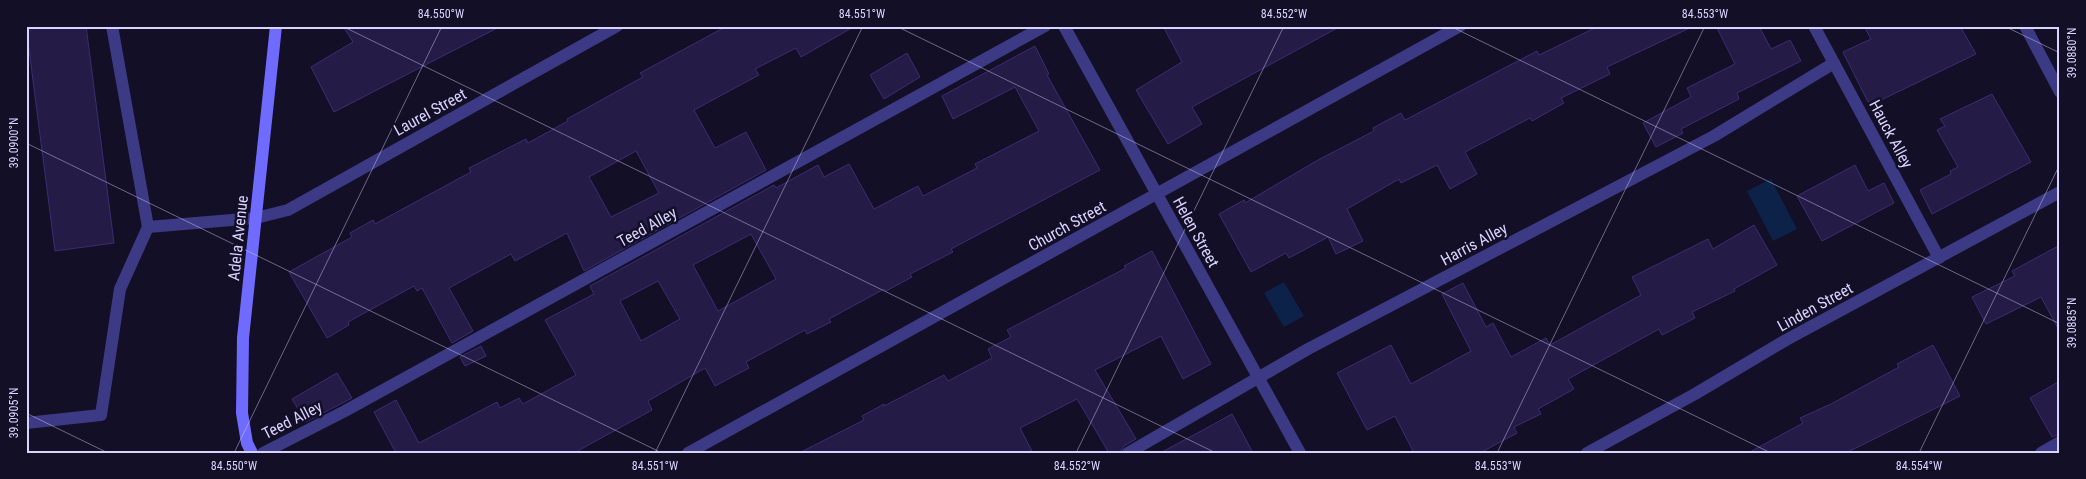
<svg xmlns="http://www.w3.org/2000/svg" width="2086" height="479" viewBox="0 0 2086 479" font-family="'Roboto Condensed',sans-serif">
<rect width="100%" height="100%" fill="#130f26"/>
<!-- water -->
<g fill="#0c2248">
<polygon points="1771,179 1797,229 1773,241 1747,191"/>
<polygon points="1284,282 1304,316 1284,327 1264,293"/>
</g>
<!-- building -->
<g fill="#241b47" stroke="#3b2d73" fill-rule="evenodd">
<polygon points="26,26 86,26 114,243 55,251"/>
<polygon points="343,26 501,26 334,112 311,67 353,42"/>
<path d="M727,26H855L801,57L796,48L755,69L759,75L694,110L715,148L746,132L766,170L584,271L567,233L515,261L511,254L449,288L473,331L452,343L422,288L417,291L414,286L348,322L349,325L327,338L289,272L352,237L350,233L373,220L375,224L471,172L469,168L526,139L528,143L568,121L567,119L643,77L640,73ZM636,151L659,193L611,217L589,177Z"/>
<polygon points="1163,26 1341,26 1192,107 1202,124 1168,144 1136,90 1182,62"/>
<polygon points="1599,26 1694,26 1607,67 1610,74 1561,98 1564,103 1532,121 1530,118 1465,152 1477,174 1450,189 1437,165 1401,183 1399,179 1347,209 1363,241 1336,254 1328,237 1289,258 1286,253 1251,272 1219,214 1244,200 1245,203 1318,160 1374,131 1373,128 1401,113 1405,120 1537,51 1539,55"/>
<polygon points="1716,26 1759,26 1771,49 1790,40 1801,61 1737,93 1739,99 1681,129 1683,133 1656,147 1643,123 1691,97 1687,88 1735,64"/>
<polygon points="1864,26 1960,26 1976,54 1877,102 1868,102 1843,52 1871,39"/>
<path d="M1035,46L1049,74L1047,75L1100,170L951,249L953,252L910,274L912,277L886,291L884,289L829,319L831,322L807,334L805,330L746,362L749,368L715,386L705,368L648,401L652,410L574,453H396L374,412L396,400L419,443L497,402L500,408L519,398L523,404L576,375L545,320L594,294L590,286L774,185L776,188L818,165L824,177L849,164L874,209L918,186L923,196L977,168L975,164L1039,131L1015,87L953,119L942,96ZM751,234L776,279L718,311L693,265ZM658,281L680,319L641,341L620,301Z"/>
<polygon points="907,53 920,77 884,99 870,75"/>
<polygon points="1992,94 2031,162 1932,214 1920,190 1951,174 1950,171 1958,167 1937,130 1945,126 1940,119"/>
<polygon points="1855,165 1868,191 1884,183 1894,203 1822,241 1797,196"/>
<polygon points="1754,225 1777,265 1734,289 1735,291 1692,312 1695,318 1662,335 1659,329 1568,379 1574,389 1538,409 1541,414 1514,427 1517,433 1480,453 1414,453 1395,416 1367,430 1337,373 1391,345 1411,384 1471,351 1442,294 1463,283 1486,327 1493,323 1511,357 1546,338 1550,345 1641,295 1632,277 1708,239 1713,249"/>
<polygon points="2060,245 2060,332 2041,297 1986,324 1972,297 2015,276 2012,271"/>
<polygon points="1152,251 1211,364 1183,379 1161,336 1095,370 1136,439 1124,446 1120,453 1109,453 1077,399 1020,428 1033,453 799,453 864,420 862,416 884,404 884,406 944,375 948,381 992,358 988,349 1011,337 1007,330 1126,268 1124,266"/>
<polygon points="1933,345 1960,396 1846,453 1748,453 1803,423 1800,418 1831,404 1899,367 1897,364"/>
<polygon points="481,346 486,356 465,366 460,357"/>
<polygon points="337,373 352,398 306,422 292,399"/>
<polygon points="2060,381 2060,434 2052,437 2030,398"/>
<polygon points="1232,414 1253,453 1160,453 1203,430"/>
</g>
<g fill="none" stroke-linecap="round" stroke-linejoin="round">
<!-- lane -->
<g stroke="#3d3a85" stroke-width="12">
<polyline points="1814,26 1939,258"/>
<polyline points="148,227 256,218"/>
<polyline points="26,423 101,415 120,289 148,227 112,26"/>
<polyline points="263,453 345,411 1045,26"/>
<polyline points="1128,453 1308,349 1714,136 1834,63"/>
<polyline points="2041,453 2060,442"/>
</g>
<!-- street -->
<g stroke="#3d3a85" stroke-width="12">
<polyline points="1064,26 1300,453"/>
<polyline points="2025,26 2060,92"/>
<polyline points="256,218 288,210 617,26"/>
<polyline points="688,453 1460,26"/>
<polyline points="1587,453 1695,394 1786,340 2060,192"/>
</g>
<!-- secondary -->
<polyline stroke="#6f6bff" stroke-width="12" points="252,453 247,443 242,413 243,338 276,26"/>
</g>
<!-- ticks -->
<path fill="none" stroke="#d9d4ff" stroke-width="1" stroke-opacity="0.45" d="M342,26L1216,453M896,26L1771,453M1450,26L2060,324M2004,26L2060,53M26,143L662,453M26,413L108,453M234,453L442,26M655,453L863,26M1076,453L1284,26M1497,453L1705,26M1919,453L2060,164"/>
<g text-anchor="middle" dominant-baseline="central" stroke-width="5" stroke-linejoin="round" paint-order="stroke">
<!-- street labels -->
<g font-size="16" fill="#d9d4ff" stroke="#130f26">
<text transform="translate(430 112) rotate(-29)">Laurel Street</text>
<text transform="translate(1891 134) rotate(62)">Hauck Alley</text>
<text transform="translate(1067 226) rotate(-29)">Church Street</text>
<text transform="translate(647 227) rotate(-29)">Teed Alley</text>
<text transform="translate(1196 232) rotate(61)">Helen Street</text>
<text transform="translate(238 238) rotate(-84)">Adela Avenue</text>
<text transform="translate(1474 244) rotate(-28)">Harris Alley</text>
<text transform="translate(1815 307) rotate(-29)">Linden Street</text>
<text transform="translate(292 420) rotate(-27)">Teed Alley</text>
</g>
</g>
<!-- border -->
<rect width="2086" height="479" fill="none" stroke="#130f26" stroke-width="55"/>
<rect x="28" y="28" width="2030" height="424" fill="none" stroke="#d9d4ff" stroke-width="2"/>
<g font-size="12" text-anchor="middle" fill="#d9d4ff">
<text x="441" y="18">84.550°W</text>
<text x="862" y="18">84.551°W</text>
<text x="1284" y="18">84.552°W</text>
<text x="1705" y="18">84.553°W</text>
<text transform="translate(2072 53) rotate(-90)" y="4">39.0880°N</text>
<text transform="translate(14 143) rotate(-90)" y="4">39.0900°N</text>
<text transform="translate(2072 323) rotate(-90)" y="4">39.0885°N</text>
<text transform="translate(14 413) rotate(-90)" y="4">39.0905°N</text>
<text x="234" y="470">84.550°W</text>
<text x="655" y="470">84.551°W</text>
<text x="1077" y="470">84.552°W</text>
<text x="1498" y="470">84.553°W</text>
<text x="1919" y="470">84.554°W</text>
</g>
</svg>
